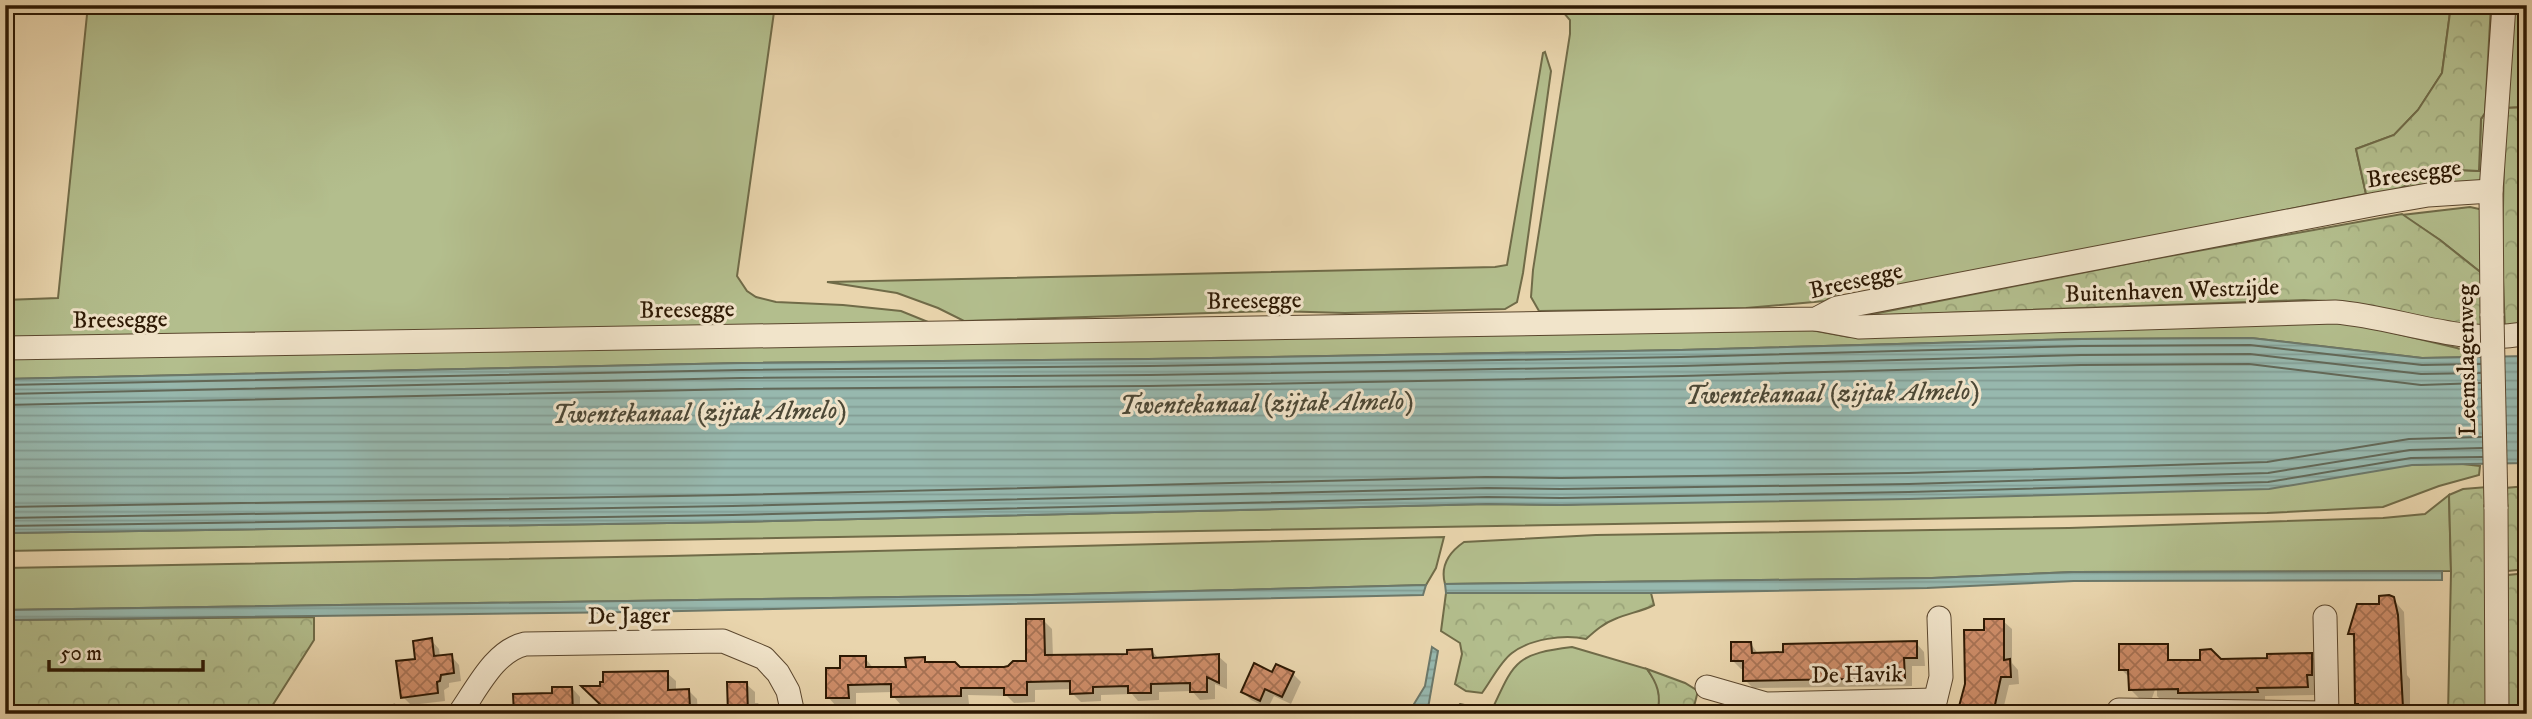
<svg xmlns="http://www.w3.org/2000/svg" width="2532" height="719" viewBox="0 0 2532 719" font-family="'IM FELL DW Pica',serif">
<defs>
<pattern id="forest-crowns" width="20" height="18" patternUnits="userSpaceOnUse" patternTransform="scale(1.75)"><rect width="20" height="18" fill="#b3be8d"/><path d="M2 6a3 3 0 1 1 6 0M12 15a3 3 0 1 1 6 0" fill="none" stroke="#9aa378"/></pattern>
<pattern id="water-rules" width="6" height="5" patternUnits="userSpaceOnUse" patternTransform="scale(1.75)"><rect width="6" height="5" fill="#97b8ae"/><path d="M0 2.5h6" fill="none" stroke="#829d94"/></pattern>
<pattern id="building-cross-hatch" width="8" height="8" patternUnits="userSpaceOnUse" patternTransform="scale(1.75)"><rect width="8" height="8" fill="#cf8e6a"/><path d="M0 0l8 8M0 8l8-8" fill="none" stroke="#a87355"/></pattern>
</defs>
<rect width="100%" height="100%" fill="#e9d5ad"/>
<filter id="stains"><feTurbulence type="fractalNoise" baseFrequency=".00286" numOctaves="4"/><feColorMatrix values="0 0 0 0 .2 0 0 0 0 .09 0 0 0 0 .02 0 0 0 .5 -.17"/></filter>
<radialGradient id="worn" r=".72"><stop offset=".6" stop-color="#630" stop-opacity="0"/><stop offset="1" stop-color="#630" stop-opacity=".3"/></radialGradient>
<!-- green -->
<g fill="#b3be8d" stroke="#706b48" stroke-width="2">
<polygon points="88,5 775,5 737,276 747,291 756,297 776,302 843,305 901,311 933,324 5,340 5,300 58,298"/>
<polygon points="1557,5 2451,5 2442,73 2418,110 2394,135 2356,149 2366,194 1978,271 1900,285 1849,286 1825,301 1746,308 1539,311 1531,297 1533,270 1570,34 1570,20"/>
<polygon points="2510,5 2527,5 2527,107 2505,108"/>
<path d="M1545,52L1551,71L1523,273L1517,302L1505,309L1345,313L1275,311L964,321L938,308L897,293L827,282C1050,276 1273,273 1495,267L1507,265L1543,53Z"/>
<polygon points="2485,113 2484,181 2389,194 2439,169 2479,171 2481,119"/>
<polygon points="2470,207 2484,210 2484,275 2440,240 2402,215"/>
<polygon points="2335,319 2457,348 2482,357 2422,358 2251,338 2081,339 1681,350 1149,359 741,363 5,379 5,359 1193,335 1811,330 1849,337 2004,327"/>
<polygon points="2454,463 2480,466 2479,475 2439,486 2383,507 2267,513 5,551 5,533 732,522 1487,504 1561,505"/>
<path d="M2449,495L2451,571L2073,572L1932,578L1445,584C1440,566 1448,553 1464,542L1596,535L2069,528L2383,518L2425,514Z"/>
<polygon points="1444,537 1436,568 1426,585 1032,595 5,610 5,568 670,556"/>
<path d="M1572,647L1647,669L1658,685L1660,706L1657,714H1490C1514,663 1513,654 1572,647Z"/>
</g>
<!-- forest -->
<g fill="url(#forest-crowns)" stroke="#706b48" stroke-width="2">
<polygon points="2451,5 2491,5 2485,113 2481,119 2479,171 2439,169 2389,194 2366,194 2356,149 2394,135 2418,110 2442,73"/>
<polygon points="2527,107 2527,325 2505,329 2502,257 2505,108"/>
<polygon points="2402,214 2440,240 2484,275 2484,331 2348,302 2304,300 1863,316 2142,261"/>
<polygon points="2527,486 2527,569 2508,571 2505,488"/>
<polygon points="2487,487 2489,714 2448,714 2451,572 2449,495 2463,489"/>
<polygon points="2527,573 2527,714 2508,714 2508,575"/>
<path d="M1446,593H1651L1654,605C1641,612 1628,613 1615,619C1604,623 1595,631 1586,639C1564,634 1530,639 1512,653C1500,662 1491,681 1482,693L1466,691L1455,684L1462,654L1460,643L1441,631Z"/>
<polygon points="314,617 314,640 267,714 5,714 5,620"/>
<path d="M1647,669L1685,683L1698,691L1692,714H1657C1662,695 1657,683 1647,669Z"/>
<polygon points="1460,704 1479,708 1481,714 1450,714"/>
</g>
<!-- water -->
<g fill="url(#water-rules)" stroke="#6c786a" stroke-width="2">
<polygon points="2251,338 2422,358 2527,356 2527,463 2412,465 2269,489 1909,499 1561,505 1487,504 732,522 5,533 5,379 741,363 1149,359 1681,350 2081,339"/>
<polygon points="2442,571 2442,580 2074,581 1927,588 1651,593 1446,593 1445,584 1932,578 2073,572"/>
<polygon points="1426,585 1423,595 635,612 5,620 5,610 1032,595"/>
<polygon points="1432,647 1438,651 1427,714 1414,714 1414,704 1425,686"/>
</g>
<!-- shadow -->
<g fill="#0003">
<polygon points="2393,599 2404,612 2407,675 2410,679 2410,714 2361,714 2363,709 2357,703 2355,639 2350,634 2381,605"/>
<polygon points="1044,621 1052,629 1053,657 1129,656 1152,651 1160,660 1218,656 1227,664 1227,689 1215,684 1215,699 1200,700 1192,691 1159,692 1159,700 1138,701 1132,694 1101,695 1101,701 1081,702 1072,693 1072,689 1035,690 1035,702 1014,703 1007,696 968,695 969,704 901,705 893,696 893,692 856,693 856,705 836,706 828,697 842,670 865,658 874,669 907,669 924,659 929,664 959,668 1004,668 1027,663"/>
<polygon points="2003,621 2012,629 2012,663 2018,670 2019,684 2009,685 2002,714 1958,714 1986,632"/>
<polygon points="431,640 439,649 440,657 451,656 459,665 461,681 449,683 449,687 444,690 445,701 411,705 403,697 417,660"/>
<polygon points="1916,643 1924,652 1925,666 1912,666 1912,686 1753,688 1745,680 1745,669 1741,669 1733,661 1751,644 1759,655"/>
<polygon points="2311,655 2319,664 2320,682 2315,682 2315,695 2265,696 2265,700 2188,701 2165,704 2157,696 2157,684 2152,698 2139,698 2130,689 2129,677 2121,669 2162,662 2268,660"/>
<polygon points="667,673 676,681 676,691 689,691 697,699 698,714 611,714 585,688 602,688"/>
<polygon points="1273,674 1293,674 1301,682 1291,704 1274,696 1268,708 1251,700 1243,692"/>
<polygon points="746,684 755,692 755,703 758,703 766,714 730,714"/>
<polygon points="572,688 580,697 580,714 515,713"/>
<polygon points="394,703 410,714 376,714 380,708 391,707"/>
<polygon points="1319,708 1325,714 1306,714"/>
</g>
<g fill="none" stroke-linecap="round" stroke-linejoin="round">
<!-- shore -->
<g stroke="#626858" stroke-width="2">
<polyline points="5,385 741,370 1149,366 1681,357 2081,346 2250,345 2422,365 2480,364"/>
<polyline points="5,394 741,378 1149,375 1681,366 2081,355 2250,354 2421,374 2480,373"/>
<polyline points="5,405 741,389 1149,386 1682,376 2081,365 2249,364 2421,385 2480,383"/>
<polyline points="5,507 732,495 1486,477 1561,478 1908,473 2267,462 2409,439 2481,437"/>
<polyline points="5,518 732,506 1487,488 1561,489 1909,484 2268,473 2410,450 2482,448"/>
<polyline points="5,526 732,515 1487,497 1561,498 1909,492 2268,482 2411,458 2482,457"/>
</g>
</g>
<!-- building -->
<g fill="url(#building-cross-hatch)" stroke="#2c1803" stroke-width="2">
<polygon points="2389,595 2394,597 2398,615 2403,708 2390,708 2391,714 2358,714 2358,704 2355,704 2354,634 2348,634 2357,604 2379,604 2379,596"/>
<polygon points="1026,619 1044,619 1045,655 1127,654 1127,650 1152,649 1153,658 1219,654 1219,683 1207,677 1207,692 1190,692 1190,683 1151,684 1151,693 1128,693 1128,686 1093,687 1093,693 1070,694 1070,681 1027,682 1027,695 1004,695 1004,688 961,688 961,696 891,697 891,684 848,685 849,698 826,698 826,668 840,668 840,656 866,656 866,667 906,667 905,658 925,657 925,662 955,662 960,667 1004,667 1008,666 1013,661 1026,661"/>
<polygon points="1984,619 2004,619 2004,660 2010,659 2011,677 2001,677 1993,714 1957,714 1965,684 1964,630 1984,630"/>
<polygon points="432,638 434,656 452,654 454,673 441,675 440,681 437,682 438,693 401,698 396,661 415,659 413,641"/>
<polygon points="1917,641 1917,658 1904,658 1905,678 1743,681 1743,661 1731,661 1731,642 1751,642 1752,653 1783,652 1783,644"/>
<polygon points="2119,644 2168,644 2168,660 2200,660 2200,650 2211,649 2221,659 2267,658 2267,654 2312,653 2312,675 2307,675 2308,687 2257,688 2258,692 2178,693 2178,689 2129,690 2128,670 2119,670"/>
<polygon points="1254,663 1272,672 1276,664 1294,672 1282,697 1265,689 1260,701 1241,692"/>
<polygon points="668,671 668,690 689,689 690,708 606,710 581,686 600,686 600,682 603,682 603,672"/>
<polygon points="727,682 747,682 748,714 728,714"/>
<polygon points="552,687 572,687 573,714 514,714 513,694 552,693"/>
</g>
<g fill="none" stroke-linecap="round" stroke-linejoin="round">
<!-- minor casing -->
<g stroke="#5b472e" stroke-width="25">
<g id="minor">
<polyline points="2492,316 2491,191 2504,5"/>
<path d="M1816,319L1859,327L2335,312C2400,317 2461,347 2527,333"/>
<polyline points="5,348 1816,319 1837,308 2376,204 2428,195 2491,191"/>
<polyline points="2496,507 2497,714"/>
<polyline points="2325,617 2327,714"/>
<polyline points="1707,687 1766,704 1935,700"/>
<polyline points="2119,710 2327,713"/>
<path d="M459,714C477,689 494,651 525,644L723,641L764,658L778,673L788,691L793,714"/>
<polyline points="1932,714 1941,677 1939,618"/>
</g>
</g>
<!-- minor -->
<use href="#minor" stroke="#f1e4ca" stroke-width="23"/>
<!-- minor-bridge casing -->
<g stroke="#5b472e" stroke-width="25" stroke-linecap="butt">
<polyline id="minor-bridge" points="2492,316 2496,507"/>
</g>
<!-- minor-bridge -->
<use href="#minor-bridge" stroke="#f1e4ca" stroke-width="23"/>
</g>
<g text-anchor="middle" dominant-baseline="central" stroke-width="6" stroke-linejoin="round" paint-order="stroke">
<!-- street labels -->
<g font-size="24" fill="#2c1803" stroke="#f1e4ca">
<text transform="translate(2414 174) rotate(-8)">Breesegge</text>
<text transform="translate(1856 281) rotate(-13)">Breesegge</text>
<text transform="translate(2172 291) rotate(-2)">Buitenhaven Westzijde</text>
<text transform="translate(1254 301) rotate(-1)">Breesegge</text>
<text transform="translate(687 310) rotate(-1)">Breesegge</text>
<text transform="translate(120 320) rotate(-1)">Breesegge</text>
<text transform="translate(2467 360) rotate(-91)">Leemslagenweg</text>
<text transform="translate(629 616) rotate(-1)">De Jager</text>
<text transform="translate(1857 675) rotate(-1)">De Havik</text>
</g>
<!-- water labels -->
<g font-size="26" font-style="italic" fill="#4c4836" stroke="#f1e4ca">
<text transform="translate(1832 394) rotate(-1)">Twentekanaal (zijtak Almelo)</text>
<text transform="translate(1266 404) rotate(-1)">Twentekanaal (zijtak Almelo)</text>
<text transform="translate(699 413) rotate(-1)">Twentekanaal (zijtak Almelo)</text>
</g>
</g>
<!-- margin -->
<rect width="2532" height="719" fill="none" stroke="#e9d5ad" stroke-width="28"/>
<rect x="7" y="7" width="2518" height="705" fill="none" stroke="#2c1803" stroke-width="3.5"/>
<rect x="14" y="14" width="2504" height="691" fill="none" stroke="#2c1803" stroke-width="2"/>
<!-- scale -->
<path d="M49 660v10h154v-10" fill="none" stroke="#2c1803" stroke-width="3.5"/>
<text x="60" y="660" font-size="21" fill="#2c1803" stroke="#f1e4ca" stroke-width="5" paint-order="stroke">50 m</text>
<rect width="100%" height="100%" filter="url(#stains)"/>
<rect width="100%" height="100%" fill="url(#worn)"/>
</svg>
